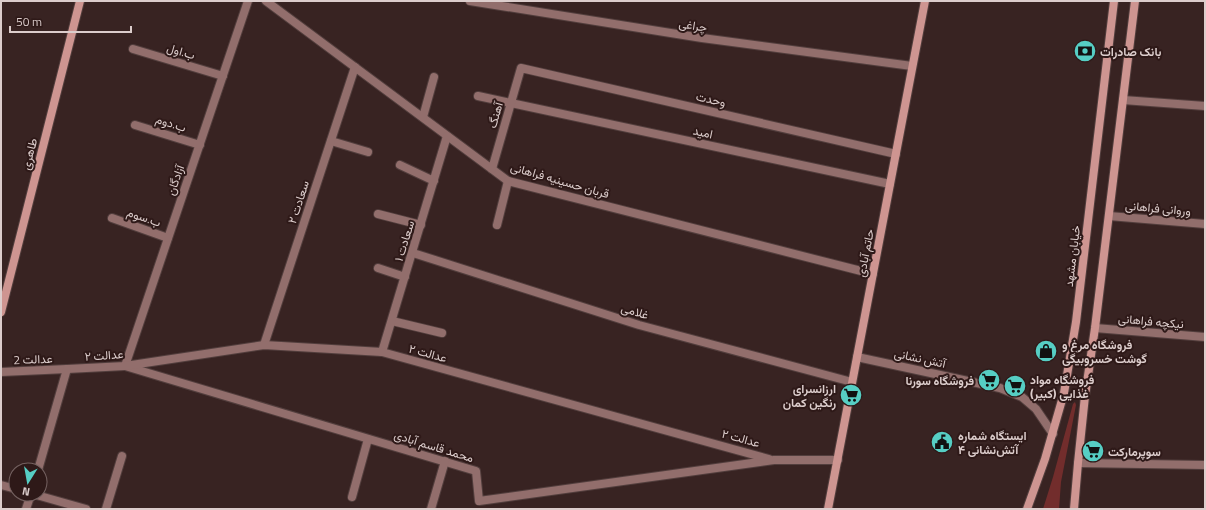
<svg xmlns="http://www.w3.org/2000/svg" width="1206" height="510" viewBox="0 0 1206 510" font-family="'Titillium Web',Vazirmatn,sans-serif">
<rect width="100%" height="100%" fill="#382322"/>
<!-- green -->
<polygon fill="#722d2c" points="1075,402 1076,405 1061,482 1059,509 1043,509 1053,477 1073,404"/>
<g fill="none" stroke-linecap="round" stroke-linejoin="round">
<!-- street casing -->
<g stroke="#523e3d" stroke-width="10">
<g id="street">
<polyline points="248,1 125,366 476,471 479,501 774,460 838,460"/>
<polyline points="266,1 508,181 873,274"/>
<polyline points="470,1 702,38 912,66"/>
<polyline points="133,49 223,76"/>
<polyline points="478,96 890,184"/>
<polyline points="1123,100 1205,106"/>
<polyline points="423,117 434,77"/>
<polyline points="135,125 200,145"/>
<polyline points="331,141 368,152"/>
<polyline points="400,165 434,181"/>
<polyline points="492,169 521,68 896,154"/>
<polyline points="378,214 421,225"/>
<polyline points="1109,216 1205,224"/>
<polyline points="112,218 168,238"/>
<polyline points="497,225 508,181"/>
<polyline points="413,253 639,325 852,382"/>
<polyline points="378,268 405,277"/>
<polyline points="392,321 442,333"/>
<polyline points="1095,328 1205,337"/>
<polyline points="264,345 355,67"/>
<polyline points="382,352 447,136"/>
<polyline points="857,357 1000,388 1022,397 1036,409 1053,434"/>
<polyline points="1,372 67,369 125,366 264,345 382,352 769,459"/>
<polyline points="1078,463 1205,465"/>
<polyline points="38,470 67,369"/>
<polyline points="1,485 16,489"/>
<polyline points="33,494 86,509"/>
<polyline points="352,497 368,439"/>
<polyline points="26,509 31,494"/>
<polyline points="106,509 122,456"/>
<polyline points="431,509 445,461"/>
</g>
</g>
<!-- secondary casing -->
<g stroke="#523e3d" stroke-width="10">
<g id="secondary">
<polyline points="1,312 80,1"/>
<polyline points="828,509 925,1"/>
<polyline points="1027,509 1045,459 1064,393 1076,322 1114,1"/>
<polyline points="1074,509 1078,463 1085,396 1095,328 1135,1"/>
</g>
</g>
<!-- street -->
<use href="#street" stroke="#926e6c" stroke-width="8"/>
<!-- secondary -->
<use href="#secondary" stroke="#ce9591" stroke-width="8"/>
</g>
<!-- icons -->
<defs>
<g id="bank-disc" transform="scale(1.15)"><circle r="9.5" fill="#56cec4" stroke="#2e1918"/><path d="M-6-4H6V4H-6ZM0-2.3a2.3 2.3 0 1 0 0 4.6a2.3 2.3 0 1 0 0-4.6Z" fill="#111"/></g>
<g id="shop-disc" transform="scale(1.15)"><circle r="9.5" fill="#56cec4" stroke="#2e1918"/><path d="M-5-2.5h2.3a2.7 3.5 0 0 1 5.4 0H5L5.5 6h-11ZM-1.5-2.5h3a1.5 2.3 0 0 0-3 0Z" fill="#111"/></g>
<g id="supermarket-disc" transform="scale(1.15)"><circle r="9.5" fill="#56cec4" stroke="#2e1918"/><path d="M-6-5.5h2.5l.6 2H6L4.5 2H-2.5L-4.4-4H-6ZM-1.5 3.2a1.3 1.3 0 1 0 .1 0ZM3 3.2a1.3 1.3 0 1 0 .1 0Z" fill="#111"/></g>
<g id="civic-disc" transform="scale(1.15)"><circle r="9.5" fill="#56cec4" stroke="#2e1918"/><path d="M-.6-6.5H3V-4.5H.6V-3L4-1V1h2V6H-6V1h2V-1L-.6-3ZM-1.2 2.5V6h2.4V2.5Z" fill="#111"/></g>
</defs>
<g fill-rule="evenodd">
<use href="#bank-disc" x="1085" y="51"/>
<use href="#shop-disc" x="1046" y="351"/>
<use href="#supermarket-disc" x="989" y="380"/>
<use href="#supermarket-disc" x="1015" y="386"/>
<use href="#supermarket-disc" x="851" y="395"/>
<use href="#civic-disc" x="942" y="442"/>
<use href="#supermarket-disc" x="1093" y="451"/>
</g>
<g text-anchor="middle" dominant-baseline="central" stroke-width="4" stroke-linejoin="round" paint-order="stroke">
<!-- street labels -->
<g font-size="12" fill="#dccdcc" stroke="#2e1918">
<text transform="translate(693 25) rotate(9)">چراغی</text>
<text transform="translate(181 51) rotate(16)">ب.اول</text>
<text transform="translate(711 99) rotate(13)">وحدت</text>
<text transform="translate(495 115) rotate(-74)">آهنگ</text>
<text transform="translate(171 123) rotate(18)">ب.دوم</text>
<text transform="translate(703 132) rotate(12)">امید</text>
<text transform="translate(29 154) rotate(-76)">طاهری</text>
<text transform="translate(175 180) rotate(-71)">آزادگان</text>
<text transform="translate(560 180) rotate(16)">قربان حسینیه فراهانی</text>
<text transform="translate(298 202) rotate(-72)">سعادت ۲</text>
<text transform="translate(1158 208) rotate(5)">وروانی فراهانی</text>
<text transform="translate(144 217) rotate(19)">ب.سوم</text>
<text transform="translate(404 241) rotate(-73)">سعادت ۱</text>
<text transform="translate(865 253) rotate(-79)">حاتم آبادی</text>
<text transform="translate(1072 256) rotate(-83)">خیابان مشهد</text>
<text transform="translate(635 311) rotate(17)">غلامی</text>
<text transform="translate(1151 321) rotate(5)">نیکچه فراهانی</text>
<text transform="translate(428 353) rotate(15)">عدالت ۲</text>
<text transform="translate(104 355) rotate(-4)">عدالت ۲</text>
<text transform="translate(920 358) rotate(12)">آتش نشانی</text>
<text transform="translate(33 359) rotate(-2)">عدالت 2</text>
<text transform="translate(741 438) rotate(15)">عدالت ۲</text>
<text transform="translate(434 446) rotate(17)">محمد قاسم آبادی</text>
</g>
<!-- poi labels -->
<g font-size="12" font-weight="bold" fill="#dccdcc" stroke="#2e1918" text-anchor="start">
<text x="1100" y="51">بانک صادرات</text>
<text x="1062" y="344">فروشگاه مرغ و<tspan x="1062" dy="14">گوشت خسروبیگی</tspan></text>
<text x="1030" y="379">فروشگاه مواد<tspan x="1030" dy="14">غذایی (کبیر)</tspan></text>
<text x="974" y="380" text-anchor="end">فروشگاه سورنا</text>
<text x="836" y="388" text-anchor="end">ارزانسرای<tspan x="836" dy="14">رنگین کمان</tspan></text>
<text x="958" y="435">ایستگاه شماره<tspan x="958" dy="14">۴ آتش‌نشانی</tspan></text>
<text x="1108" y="451">سوپرمارکت</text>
</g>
</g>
<!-- border -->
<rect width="1206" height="510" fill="none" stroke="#dccdcc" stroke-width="4"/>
<!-- north arrow -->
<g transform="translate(28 482) rotate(191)"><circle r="19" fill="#2e1918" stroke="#746160"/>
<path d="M0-3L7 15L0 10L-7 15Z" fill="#56cec4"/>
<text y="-6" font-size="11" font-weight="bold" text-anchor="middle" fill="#dccdcc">N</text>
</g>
<!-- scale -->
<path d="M10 26v6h121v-6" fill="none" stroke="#dccdcc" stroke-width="2"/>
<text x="16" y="26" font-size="12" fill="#dccdcc" stroke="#2e1918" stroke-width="3" paint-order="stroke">50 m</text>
</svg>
